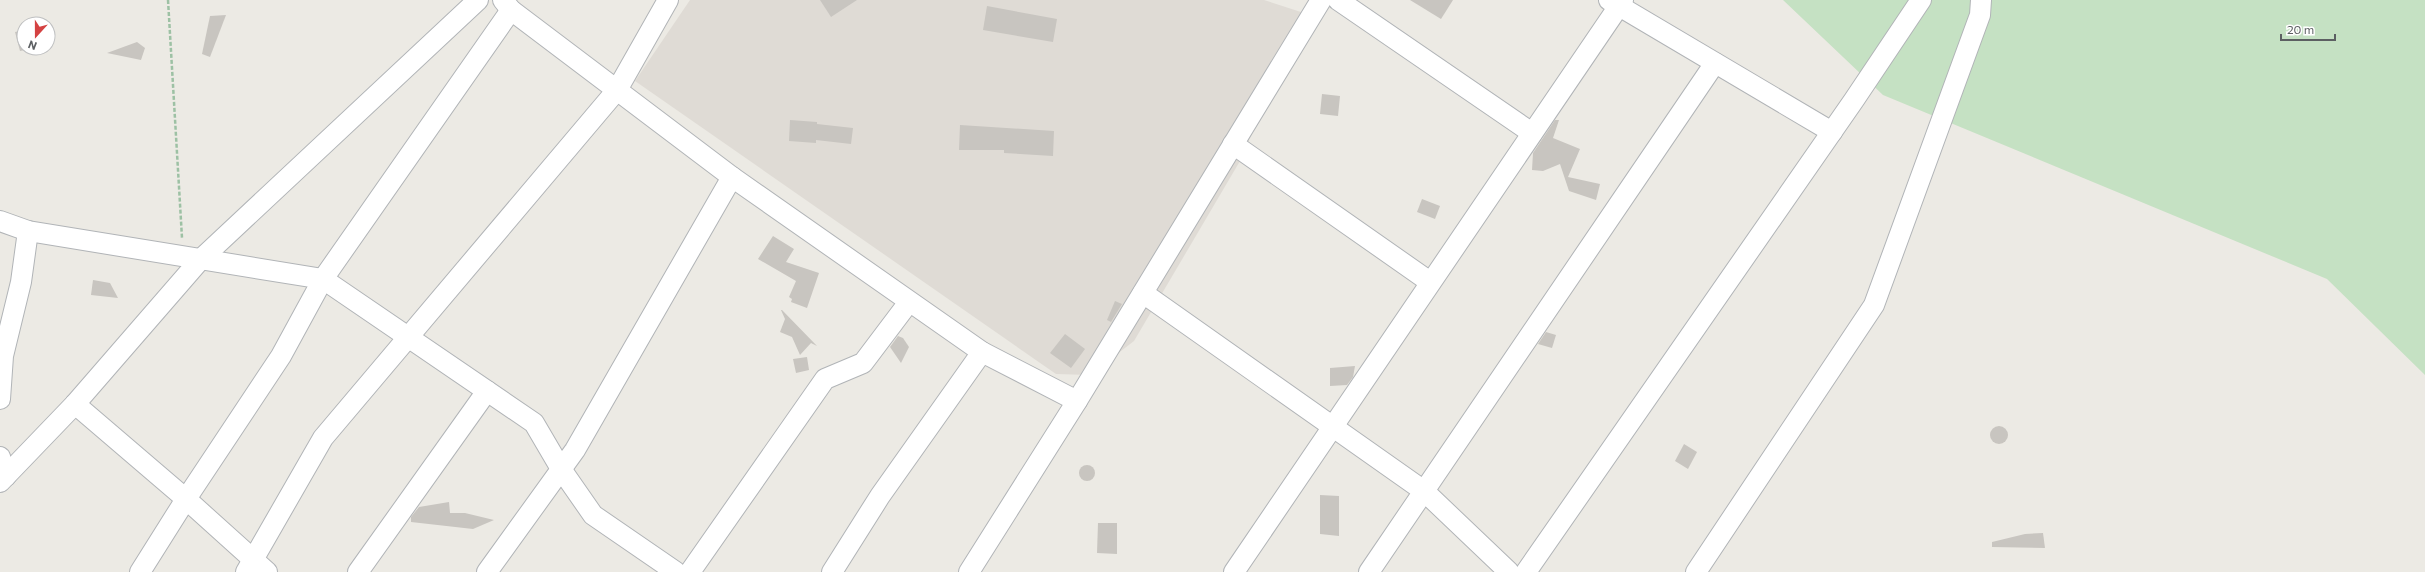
<svg xmlns="http://www.w3.org/2000/svg" width="2425" height="572" viewBox="0 0 2425 572" font-family="Commissioner,sans-serif">
<rect width="100%" height="100%" fill="#eceae4"/>
<!-- education -->
<polygon fill="#dfdbd5" points="690,0 1264,0 1304,13 1240,161 1134,341 1090,375 1056,374 635,81"/>
<!-- green -->
<polygon fill="#c5e1c3" points="1783,0 2425,0 2425,375 2327,279 1883,95"/>
<!-- building -->
<g fill="#c8c5c0">
<polygon points="820,0 857,0 831,17"/>
<polygon points="1410,0 1453,0 1441,19"/>
<polygon points="987,6 1057,19 1053,42 983,30"/>
<polygon points="226,15 210,57 202,54 210,16"/>
<polygon points="24,30 24,48 34,48 20,51 15,32"/>
<polygon points="137,42 145,48 141,60 107,53"/>
<polygon points="1322,94 1340,96 1338,116 1320,114"/>
<polygon points="790,120 817,122 817,124 853,128 851,144 816,140 816,143 789,141"/>
<polygon points="1555,120 1559,120 1553,138 1580,149 1568,177 1600,184 1596,200 1569,191 1560,164 1543,171 1532,170 1533,153"/>
<polygon points="960,125 1054,131 1053,156 1004,153 1004,150 959,150"/>
<polygon points="1422,199 1440,206 1435,219 1417,212"/>
<polygon points="773,236 794,249 786,262 819,273 807,308 791,302 792,299 789,297 796,281 758,259"/>
<polygon points="93,280 110,283 118,298 91,295"/>
<polygon points="1115,301 1122,304 1111,322 1107,320"/>
<polygon points="781,310 782,310 817,346 811,343 800,355 792,337 780,332 785,319"/>
<polygon points="1546,332 1556,335 1552,348 1538,344"/>
<polygon points="1065,334 1085,349 1071,368 1050,353"/>
<polygon points="898,336 903,338 909,347 901,363 890,347"/>
<polygon points="807,357 809,370 796,373 793,359"/>
<polygon points="1355,366 1353,377 1347,385 1330,386 1330,368"/>
<circle cx="1999" cy="435" r="9"/>
<polygon points="1684,444 1697,452 1688,469 1675,461"/>
<circle cx="1087" cy="473" r="8"/>
<polygon points="1320,495 1339,496 1339,536 1320,534"/>
<polygon points="449,502 450,513 465,513 494,520 473,529 411,522 411,517 419,507"/>
<polygon points="1098,523 1117,523 1117,554 1097,553"/>
<polygon points="2043,533 2045,548 1992,547 1992,542 2025,534"/>
</g>
<g fill="none" stroke-linecap="round" stroke-linejoin="round">
<!-- street casing -->
<g stroke="#b1b4b7" stroke-width="22">
<g id="street">
<polyline points="503,0 511,10 732,177 982,352 1077,401"/>
<polyline points="1338,0 1532,133"/>
<polyline points="1609,0 1832,132"/>
<polyline points="1233,144 1430,282"/>
<polyline points="0,221 28,231 323,279 534,423 561,469 593,515 676,572"/>
<polyline points="1143,293 1424,491 1509,572"/>
<polyline points="0,399 3,356 21,282 28,231"/>
<polyline points="75,404 186,499 267,572"/>
<polyline points="0,457 6,476"/>
<polyline points="0,482 75,404 200,260 478,0"/>
<polyline points="140,572 186,499 281,356 323,279 511,10"/>
<polyline points="246,572 323,438 617,90 668,0"/>
<polyline points="358,572 487,391"/>
<polyline points="487,572 575,450 732,177"/>
<polyline points="690,572 825,379 863,363 909,302"/>
<polyline points="832,572 880,496 982,352"/>
<polyline points="969,572 1077,401 1321,0"/>
<polyline points="1234,572 1623,0"/>
<polyline points="1369,572 1715,63"/>
<polyline points="1526,572 1854,100 1921,0"/>
<polyline points="1696,572 1874,305 1980,15 1981,0"/>
</g>
</g>
<!-- path -->
<polyline stroke="#9dc1a4" stroke-width="2.5" stroke-dasharray="4 2" stroke-linecap="butt" points="168,0 182,238"/>
<!-- street -->
<use href="#street" stroke="#fff" stroke-width="20"/>
</g>
<!-- north arrow -->
<g transform="translate(36 36) rotate(201)"><circle r="19" fill="#ffffff" stroke="#bebfc0"/>
<path d="M0-3L7 15L0 10L-7 15Z" fill="#d44242"/>
<text y="-6" font-size="11" font-weight="bold" text-anchor="middle" fill="#5c5f62">N</text>
</g>
<!-- scale -->
<path d="M2281 34v6h54v-6" fill="none" stroke="#5c5f62" stroke-width="2"/>
<text x="2287" y="34" font-size="12" fill="#5c5f62" stroke="#ffffff" stroke-width="3" paint-order="stroke">20 m</text>
</svg>
